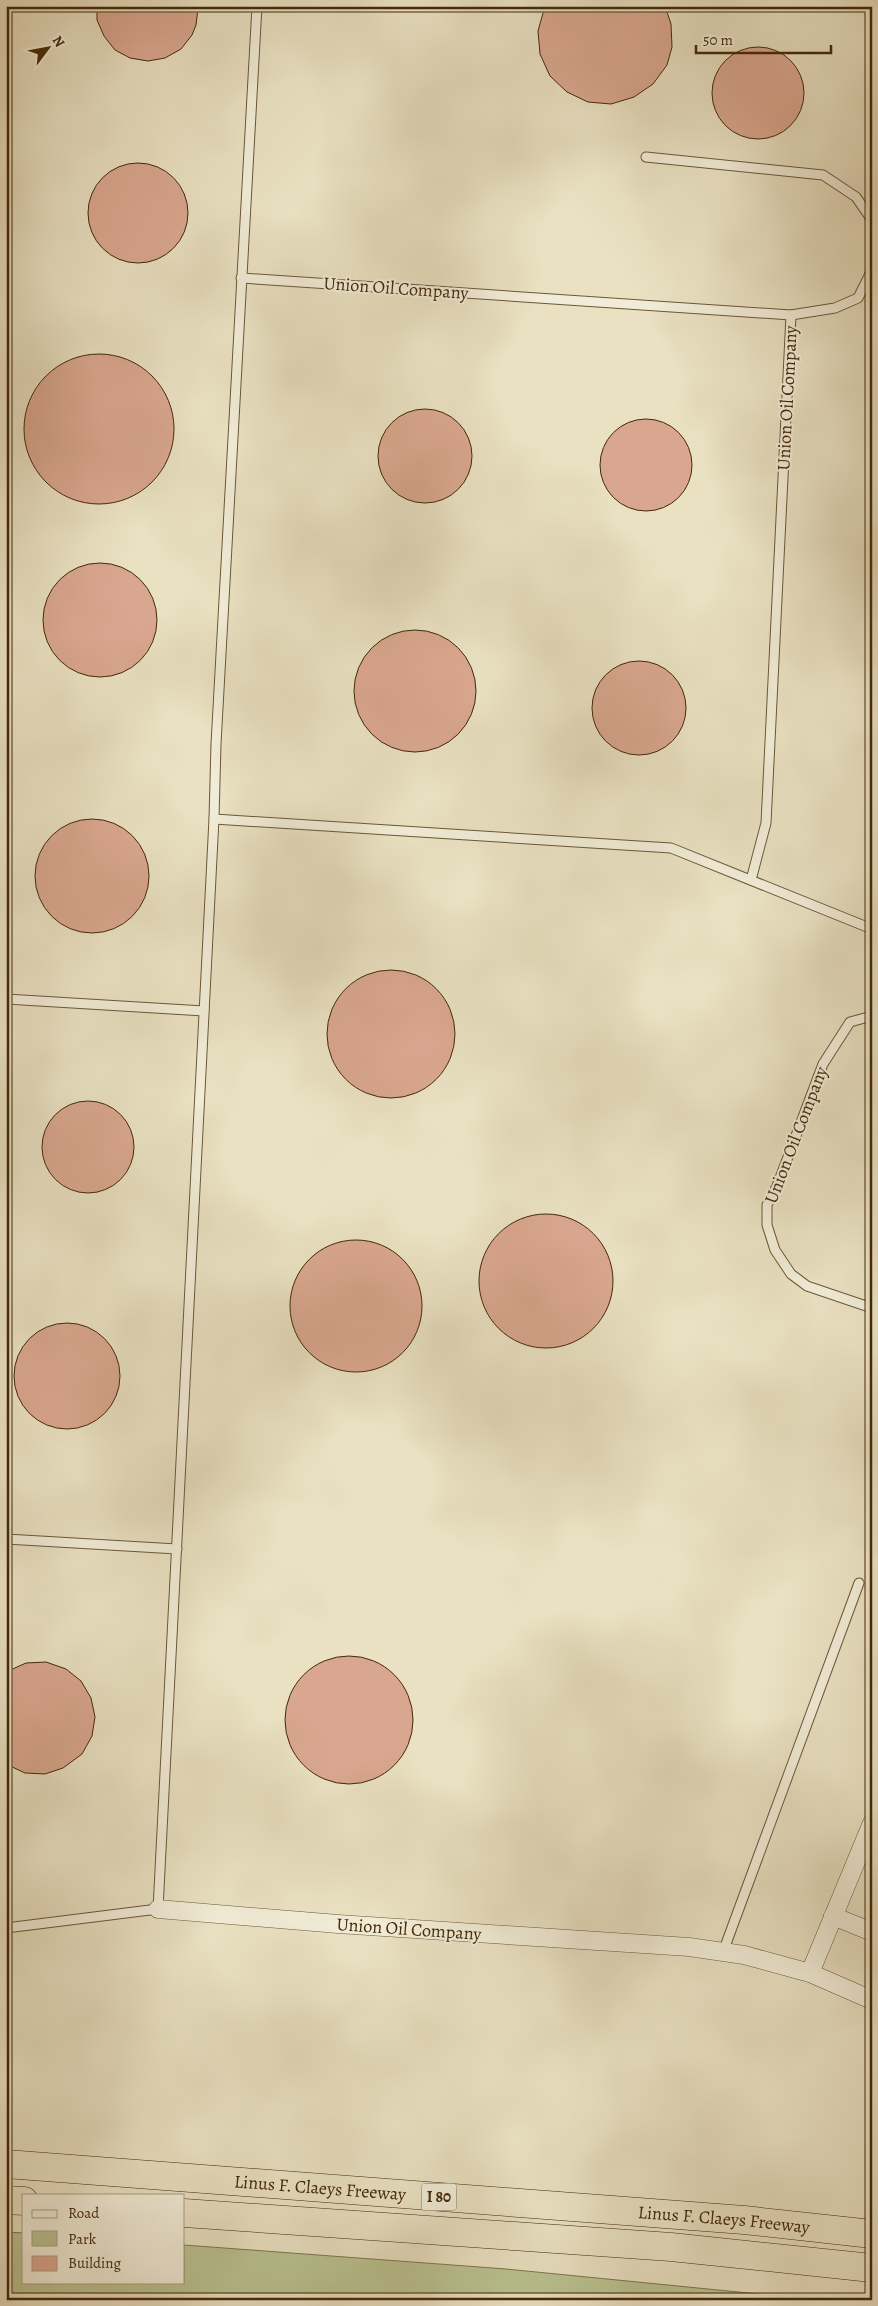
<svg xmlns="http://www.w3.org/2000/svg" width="878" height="2306" viewBox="0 0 878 2306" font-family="Alegreya,serif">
<rect width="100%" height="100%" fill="#e9e1c2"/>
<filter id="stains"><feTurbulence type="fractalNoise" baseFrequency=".004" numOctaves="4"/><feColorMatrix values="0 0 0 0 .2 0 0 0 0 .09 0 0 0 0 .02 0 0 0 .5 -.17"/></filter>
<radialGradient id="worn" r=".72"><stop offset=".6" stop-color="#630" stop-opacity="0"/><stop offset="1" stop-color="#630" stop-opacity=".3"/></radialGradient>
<!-- green -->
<polygon fill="#bac291" stroke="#7e764c" points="6,2232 24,2233 24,2282 184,2282 184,2245 506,2269 819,2300 6,2300"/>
<!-- building -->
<g fill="#d9a78f" stroke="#432908">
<polygon points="97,6 198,6 198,8 196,25 192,35 181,49 165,58 148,61 130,58 115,50 104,36 97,20"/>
<polygon points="545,6 665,6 671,24 672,47 667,65 653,84 634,97 611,104 588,102 567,92 550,76 540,54 538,31"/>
<circle cx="758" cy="93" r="46"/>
<circle cx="138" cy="213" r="50"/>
<circle cx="99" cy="429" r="75"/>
<circle cx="425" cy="456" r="47"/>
<circle cx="646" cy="465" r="46"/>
<circle cx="100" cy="620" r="57"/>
<circle cx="415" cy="691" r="61"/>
<circle cx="639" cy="708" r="47"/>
<circle cx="92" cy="876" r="57"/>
<circle cx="391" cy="1034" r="64"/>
<circle cx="88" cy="1147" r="46"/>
<circle cx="546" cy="1281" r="67"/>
<circle cx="356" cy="1306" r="66"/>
<circle cx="67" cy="1376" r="53"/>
<circle cx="349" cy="1720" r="64"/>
<polygon points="46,1662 66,1669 81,1681 91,1698 95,1717 92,1736 82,1754 63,1768 45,1774 25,1773 6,1764 6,1672 26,1663"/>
</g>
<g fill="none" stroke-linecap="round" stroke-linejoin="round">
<!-- service casing -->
<g stroke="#6c5736" stroke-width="11">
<g id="service">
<polyline points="646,157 823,175 856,197 872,220"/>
<polyline points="241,278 791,315 766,823 751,880"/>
<polyline points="791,315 835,308 858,298 872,270"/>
<polyline points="214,819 671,848 872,929"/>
<polyline points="6,999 204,1011"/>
<polyline points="872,1016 850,1022 823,1064 777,1186 767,1205 767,1225 775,1250 791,1274 807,1286 872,1308"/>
<polyline points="6,1539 177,1549"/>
<polyline points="6,1928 158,1909 214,819 216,744 257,6"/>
<polyline points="723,1952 859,1583"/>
</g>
</g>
<!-- minor casing -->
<g stroke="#6c5736" stroke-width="19">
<g id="minor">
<polyline points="158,1909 338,1924 689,1947 744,1955 810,1973 872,2000"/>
<polyline points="833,1916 872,1932"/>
<polyline points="810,1973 872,1823"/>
</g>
</g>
<!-- motorway casing -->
<g stroke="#432908" stroke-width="29">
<g id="motorway">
<path id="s1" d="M6,2164L744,2220L872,2234"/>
<polyline points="6,2200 24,2201"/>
<polyline points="184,2213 671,2247 872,2268"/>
</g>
</g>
<!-- service -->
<use href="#service" stroke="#f1ecd7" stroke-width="9"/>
<!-- minor -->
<use href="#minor" stroke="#f1ecd7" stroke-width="18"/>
<!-- motorway -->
<use href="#motorway" stroke="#e9e1c2" stroke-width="28"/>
</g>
<g text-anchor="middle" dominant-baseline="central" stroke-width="4" stroke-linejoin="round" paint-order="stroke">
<!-- shield labels -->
<rect fill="#f1ecd7" stroke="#776446" stroke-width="1" x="421.5" y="2183.5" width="35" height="27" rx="4"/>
<g font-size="16" font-weight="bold" fill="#432908">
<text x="439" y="2197">I 80</text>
</g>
<!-- street labels -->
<g font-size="18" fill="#432908" stroke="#f1ecd7">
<text transform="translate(396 288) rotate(4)">Union Oil Company</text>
<text transform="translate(787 398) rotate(-87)">Union Oil Company</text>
<text transform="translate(796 1135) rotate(-69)">Union Oil Company</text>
<text transform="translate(409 1929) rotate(4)">Union Oil Company</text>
<text stroke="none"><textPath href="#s1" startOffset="315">Linus F. Claeys Freeway</textPath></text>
<text stroke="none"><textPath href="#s1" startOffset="720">Linus F. Claeys Freeway</textPath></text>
</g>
</g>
<!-- margin -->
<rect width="878" height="2306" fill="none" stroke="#e9e1c2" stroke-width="25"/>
<rect x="8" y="8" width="863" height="2291" fill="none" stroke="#432908" stroke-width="2.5"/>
<rect x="12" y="12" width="853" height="2281" fill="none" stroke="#432908"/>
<!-- legend -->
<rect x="22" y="2194" width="162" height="90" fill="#f1ecd7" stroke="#ab9e84"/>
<rect x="32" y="2210" width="25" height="8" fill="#f1ecd7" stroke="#ab9e84"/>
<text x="68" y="2218" font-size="15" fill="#432908">Road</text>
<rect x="32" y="2231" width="25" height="15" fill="#bac291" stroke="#ab9e84"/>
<text x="68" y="2244" font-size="15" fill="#432908">Park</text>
<rect x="32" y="2256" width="25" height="15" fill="#d9a78f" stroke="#ab9e84"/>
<text x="68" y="2268" font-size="15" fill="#432908">Building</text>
<!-- north arrow -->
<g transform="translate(48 48) rotate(58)" stroke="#f1ecd7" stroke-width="4" paint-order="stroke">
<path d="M0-4L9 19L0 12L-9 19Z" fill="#432908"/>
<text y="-8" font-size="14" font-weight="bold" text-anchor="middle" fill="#432908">N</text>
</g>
<!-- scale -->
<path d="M696 45v8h135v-8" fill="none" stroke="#432908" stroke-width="2.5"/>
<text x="703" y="45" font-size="15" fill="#432908" stroke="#f1ecd7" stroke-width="4" paint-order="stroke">50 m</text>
<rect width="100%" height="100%" filter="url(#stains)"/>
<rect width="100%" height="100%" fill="url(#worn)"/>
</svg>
